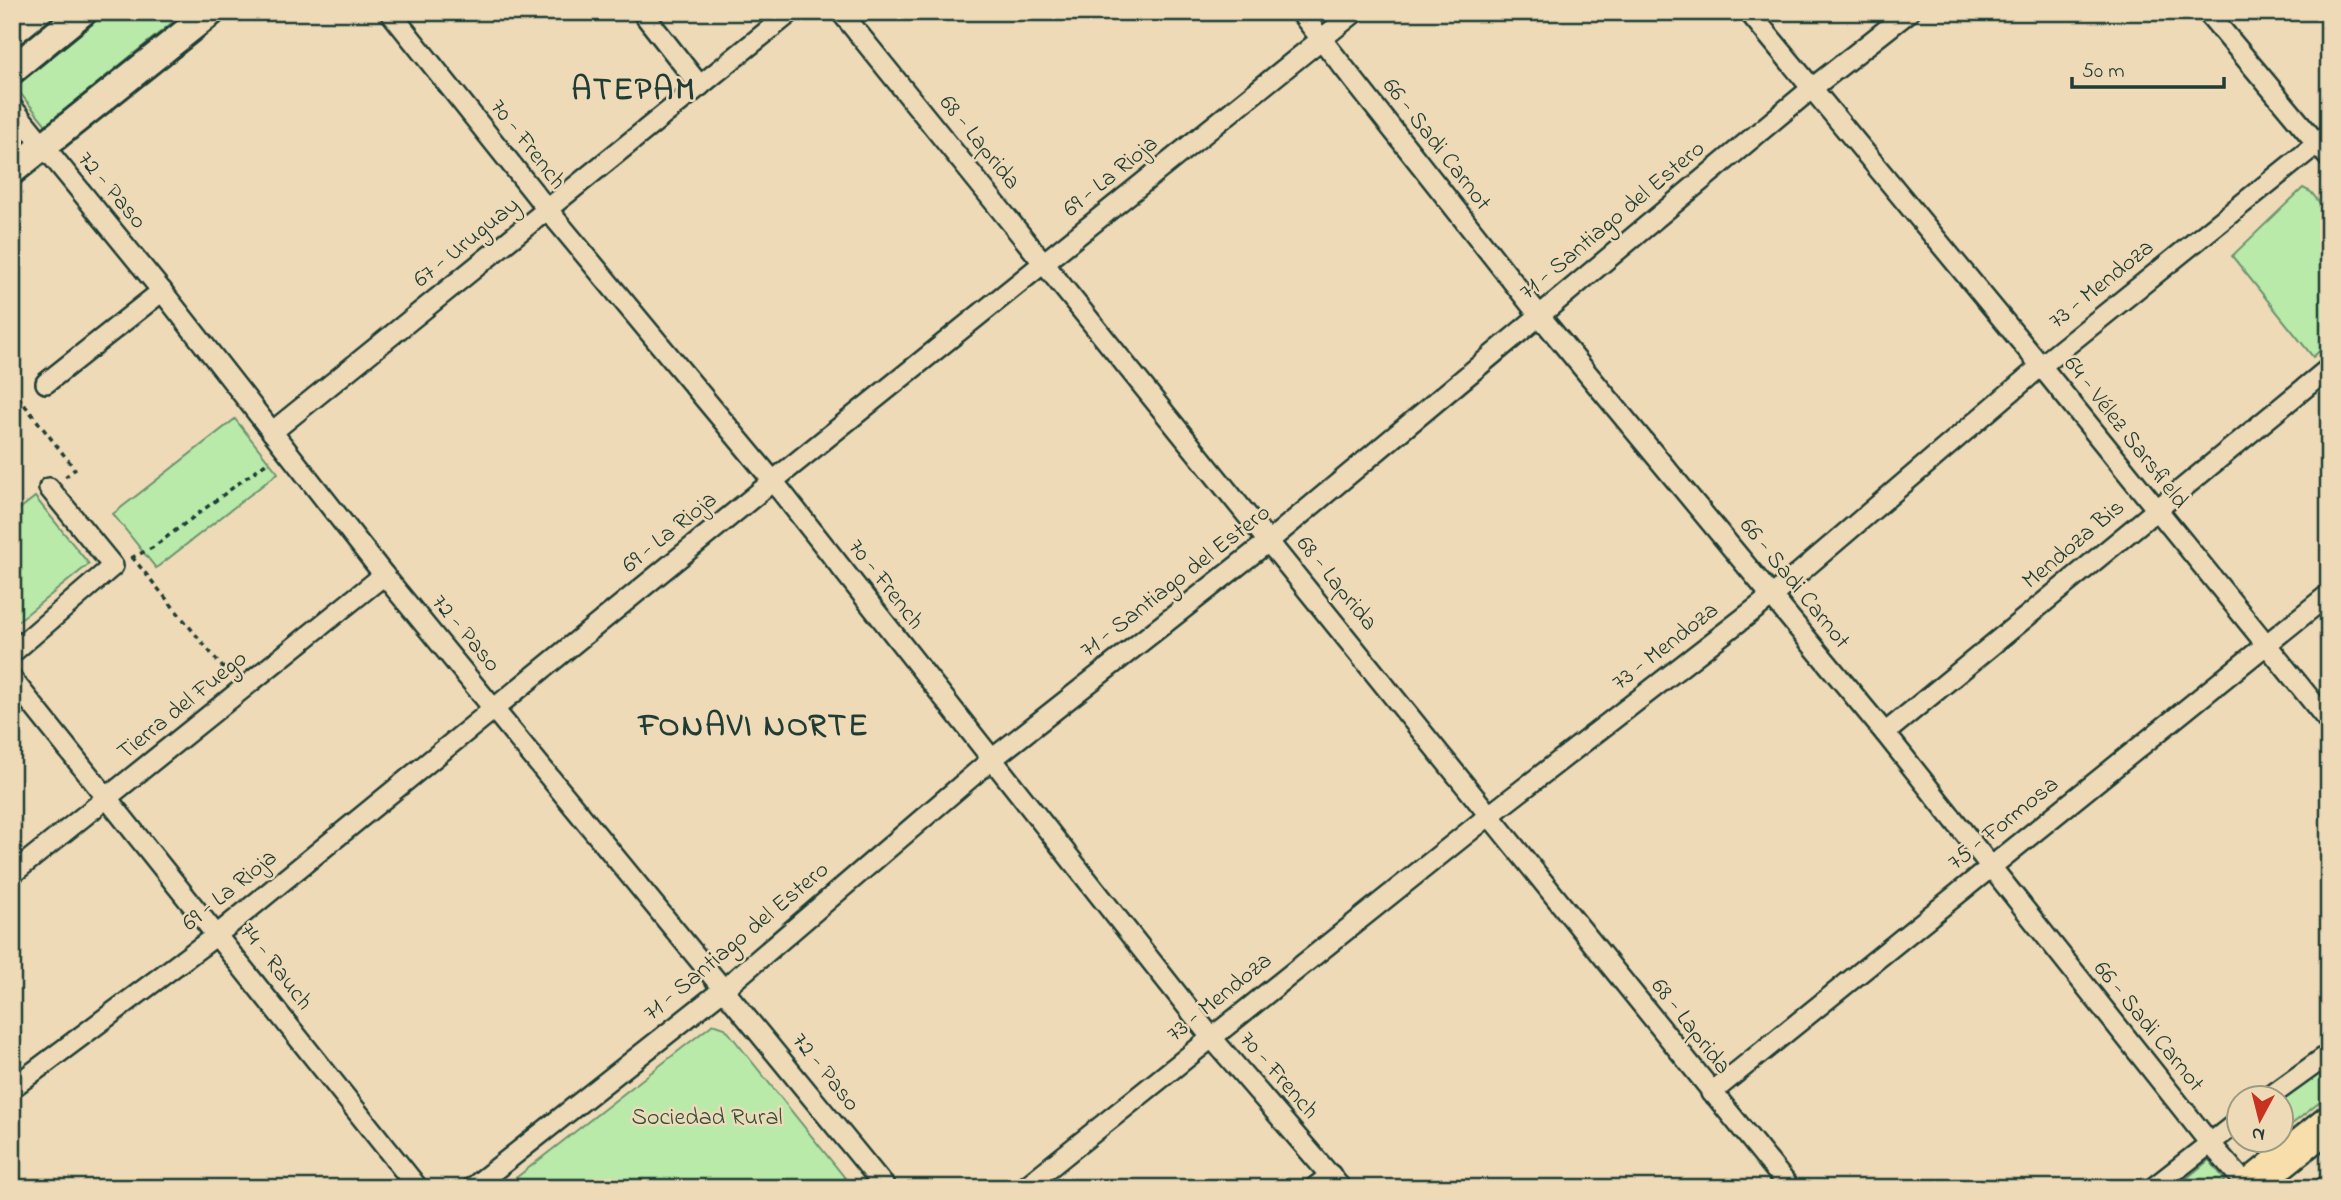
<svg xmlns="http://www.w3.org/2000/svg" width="2341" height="1200" viewBox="0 0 2341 1200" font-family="'Indie Flower',sans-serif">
<rect width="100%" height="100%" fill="#efdab8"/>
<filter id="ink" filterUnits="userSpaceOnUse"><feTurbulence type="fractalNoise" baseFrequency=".0143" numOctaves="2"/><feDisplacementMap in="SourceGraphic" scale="14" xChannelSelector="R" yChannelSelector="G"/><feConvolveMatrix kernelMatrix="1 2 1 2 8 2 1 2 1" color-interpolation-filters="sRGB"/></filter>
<g filter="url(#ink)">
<!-- green -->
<g fill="#b9eaaa" stroke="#6c946f" stroke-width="2">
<polygon points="107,12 185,12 46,125 15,87"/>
<polygon points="2303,188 2311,192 2329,214 2329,342 2313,357 2232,256"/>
<polygon points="235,419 278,473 156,568 113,514"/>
<polygon points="35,497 89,564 12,626 12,515"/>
<polygon points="713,1024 725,1028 853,1188 503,1188"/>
<polygon points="2321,1070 2329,1080 2329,1095 2282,1132 2282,1101"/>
<polygon points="2209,1160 2225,1180 2215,1188 2175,1188"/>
</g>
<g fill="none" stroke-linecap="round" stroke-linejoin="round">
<!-- street casing -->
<g stroke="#1f3d34" stroke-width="24">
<g id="street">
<polyline points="390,12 547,209 773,481 1211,1037 1341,1188"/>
<polyline points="642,12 700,86"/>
<polyline points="841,12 1790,1188"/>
<polyline points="1300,12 1539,315 1885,733 2209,1142 2249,1188"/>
<polyline points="1749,12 2041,366 2329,722"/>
<polyline points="2207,12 2329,158"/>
<polyline points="12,107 162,291 384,575 886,1188"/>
<polyline points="46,383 162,291"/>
<polyline points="272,432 791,12"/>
<polyline points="12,653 113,566 49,488"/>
<polyline points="12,679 418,1188"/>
<polyline points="1885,733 2329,368"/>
<polyline points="12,874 384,575"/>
<polyline points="12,1088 218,934 773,481 1355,12"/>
<polyline points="1711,1093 2329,594"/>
<polyline points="2268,1098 2329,1054"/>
<polyline points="472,1188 725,988 991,760 1269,541 1811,89 1909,12"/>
<polyline points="1024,1188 1491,814 1772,596 2041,366 2329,134"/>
<polyline points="1314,1188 1331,1175"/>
<polyline points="2153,1188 2240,1120"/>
<polyline points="2324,1188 2329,1184"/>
</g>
</g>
<!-- secondary casing -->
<g stroke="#1f3d34" stroke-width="32">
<g id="secondary">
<polyline points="12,70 83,12"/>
<polyline points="12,171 211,12"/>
</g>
</g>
<!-- highway casing -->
<g stroke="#1f3d34" stroke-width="38">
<polyline id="highway" points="2248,1188 2329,1123"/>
</g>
<!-- path -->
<g stroke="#1f3d34" stroke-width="3.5" stroke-dasharray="5 5" stroke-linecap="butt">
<polyline points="12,389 75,469 65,477"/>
<polyline points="132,557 229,675"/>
<polyline points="131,558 152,548 270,460"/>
</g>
<!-- street -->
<use href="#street" stroke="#efdab8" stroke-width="19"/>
<!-- secondary -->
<use href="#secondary" stroke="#efdab8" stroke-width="26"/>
<!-- highway -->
<use href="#highway" stroke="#f8deab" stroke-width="33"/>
</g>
</g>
<g text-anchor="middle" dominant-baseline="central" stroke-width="5" stroke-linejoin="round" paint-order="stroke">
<!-- street labels -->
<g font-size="24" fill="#1f3d34" stroke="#efdab8">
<text transform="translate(979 143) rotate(51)">68 - Laprida</text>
<text transform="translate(527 145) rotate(52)">70 - French</text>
<text transform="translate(1436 145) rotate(52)">66 - Sadi Carnot</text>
<text transform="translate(1111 177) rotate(-39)">69 - La Rioja</text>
<text transform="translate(111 191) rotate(50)">72 - Paso</text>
<text transform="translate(1613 221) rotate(-40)">71 - Santiago del Estero</text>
<text transform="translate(467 243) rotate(-39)">67 - Uruguay</text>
<text transform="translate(2102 285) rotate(-39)">73 - Mendoza</text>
<text transform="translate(2125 433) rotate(52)">64 - Vélez Sarsfield</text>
<text transform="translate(670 533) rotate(-39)">69 - La Rioja</text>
<text transform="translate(2074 545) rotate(-40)">Mendoza Bis</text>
<text transform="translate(1176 582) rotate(-38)">71 - Santiago del Estero</text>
<text transform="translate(1336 584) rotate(51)">68 - Laprida</text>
<text transform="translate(1794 584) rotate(51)">66 - Sadi Carnot</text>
<text transform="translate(885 585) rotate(52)">70 - French</text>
<text transform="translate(465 634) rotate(50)">72 - Paso</text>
<text transform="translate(1666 647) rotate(-38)">73 - Mendoza</text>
<text transform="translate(183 706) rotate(-39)">Tierra del Fuego</text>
<text transform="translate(2004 824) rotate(-39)">75 - Formosa</text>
<text transform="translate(230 891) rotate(-39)">69 - La Rioja</text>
<text transform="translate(737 942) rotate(-40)">71 - Santiago del Estero</text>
<text transform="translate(275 967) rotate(52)">74 - Rauch</text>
<text transform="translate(1220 998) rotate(-39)">73 - Mendoza</text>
<text transform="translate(1690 1027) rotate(52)">68 - Laprida</text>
<text transform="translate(2148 1027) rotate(51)">66 - Sadi Carnot</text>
<text transform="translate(825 1073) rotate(51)">72 - Paso</text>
<text transform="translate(1278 1076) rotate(49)">70 - French</text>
</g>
<!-- park labels -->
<g font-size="24" fill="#2e4e40" stroke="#efdab8">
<text x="707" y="1118">Sociedad Rural</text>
</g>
<!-- district labels -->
<g font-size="32" font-weight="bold" letter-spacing="2" fill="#1f3d34" stroke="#efdab8">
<text x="634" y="91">ATEPAM</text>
<text x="754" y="727">FONAVI NORTE</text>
</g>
</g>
<!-- margin -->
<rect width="2341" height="1200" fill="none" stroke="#efdab8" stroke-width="42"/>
<rect x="21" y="21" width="2299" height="1158" fill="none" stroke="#1f3d34" stroke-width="2.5" filter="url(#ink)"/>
<!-- north arrow -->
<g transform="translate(2260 1119) rotate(187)"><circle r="33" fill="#efdab8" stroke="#9c9b83" stroke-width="2"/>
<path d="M0-5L12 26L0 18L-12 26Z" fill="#c8321e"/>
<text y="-10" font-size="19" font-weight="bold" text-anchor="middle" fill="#1f3d34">N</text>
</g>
<!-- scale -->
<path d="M2072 77v10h152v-10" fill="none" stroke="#1f3d34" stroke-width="3.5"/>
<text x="2082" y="77" font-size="21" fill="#1f3d34" stroke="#efdab8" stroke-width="5" paint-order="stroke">50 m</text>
</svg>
